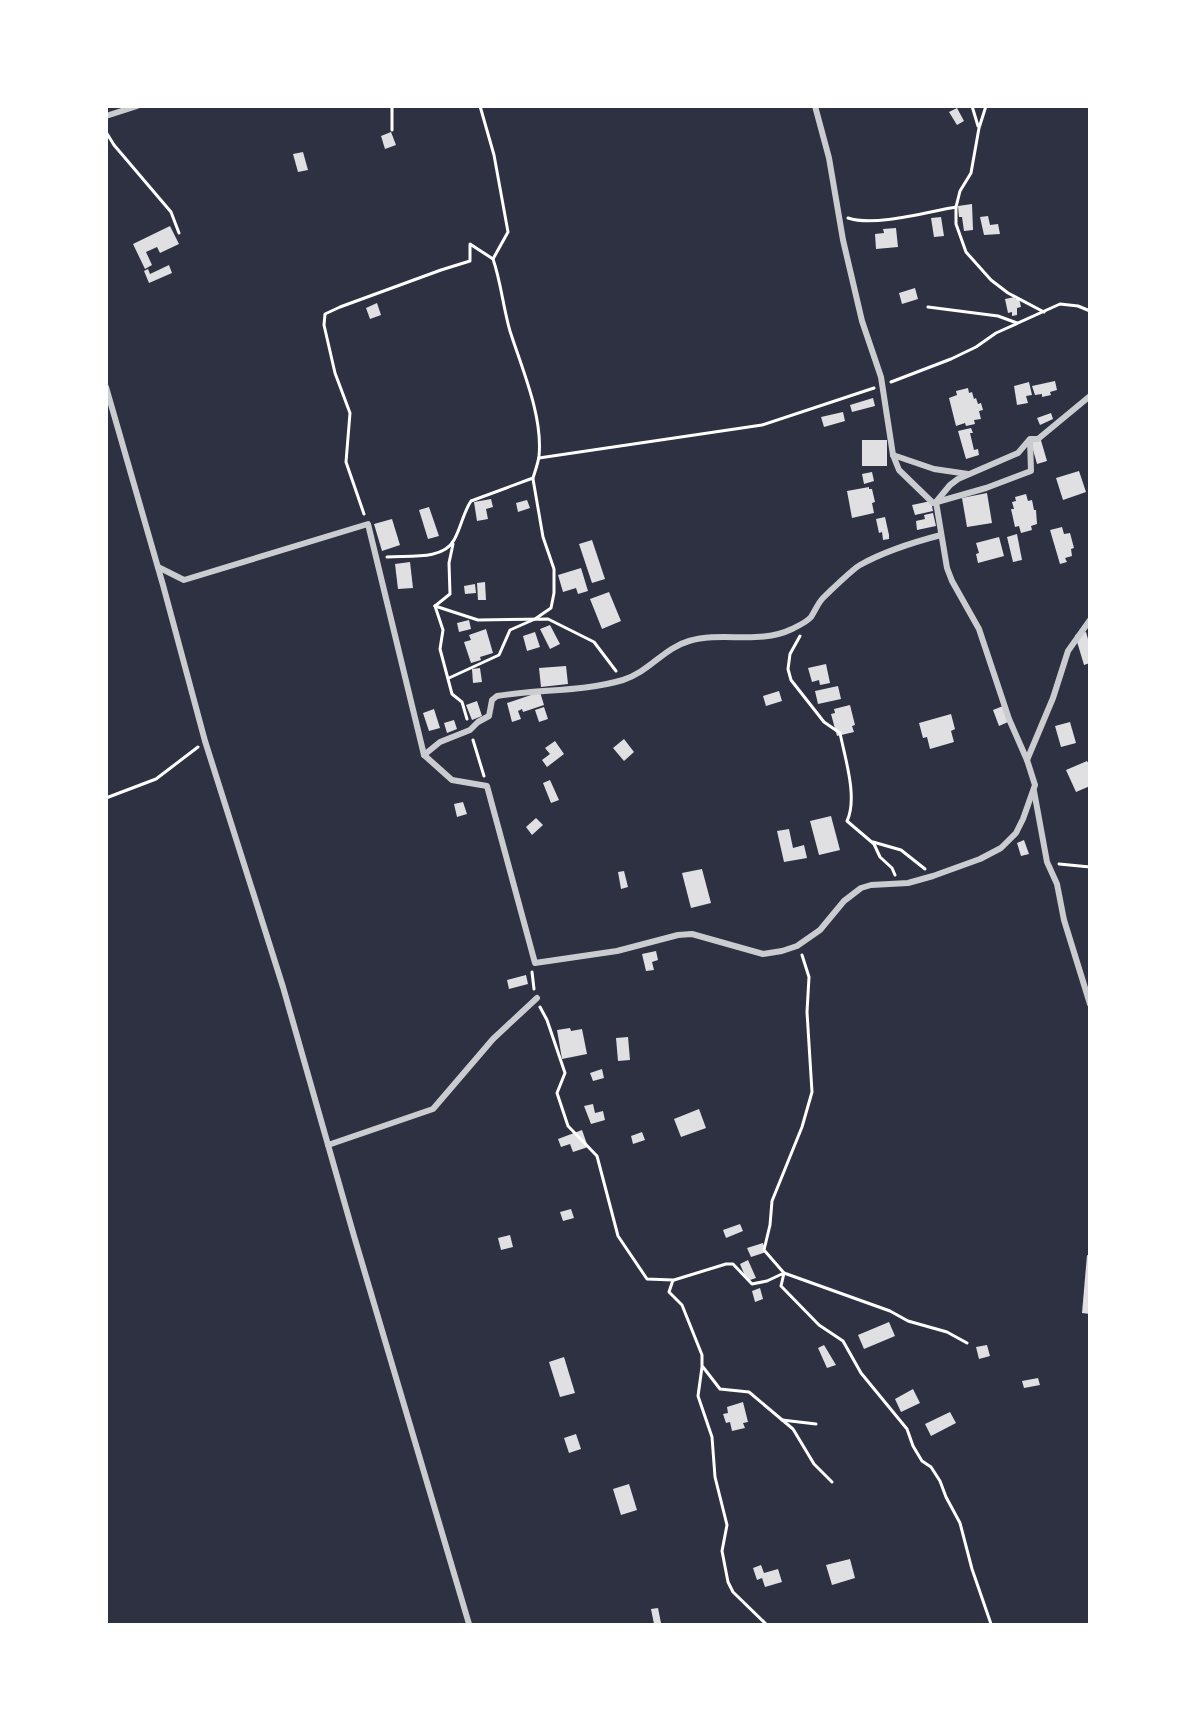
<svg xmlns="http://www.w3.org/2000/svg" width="1196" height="1731" viewBox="0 0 1196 1731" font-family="Commissioner,sans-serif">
<rect width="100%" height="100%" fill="#2d3142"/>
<!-- building -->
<g fill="#e0e0e3">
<polygon points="957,108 964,121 957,125 949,112"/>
<polygon points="391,132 396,145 385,149 381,136"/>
<polygon points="303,152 308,170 298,172 293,154"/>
<polygon points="972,204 973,230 964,231 962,217 959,217 958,206"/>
<polygon points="988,216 990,225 998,224 1000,234 984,235 980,217"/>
<polygon points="941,217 944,236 934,237 931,218"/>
<polygon points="170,226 179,244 160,253 157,247 146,252 152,265 145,269 133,244"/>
<polygon points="896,228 898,247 876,249 875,234 884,233 883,229"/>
<polygon points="169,265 172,273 149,283 144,271 148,269 150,274"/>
<polygon points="915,288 918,299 902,304 899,293"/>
<polygon points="1015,297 1015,299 1019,298 1021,307 1017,308 1017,315 1012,316 1012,312 1008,313 1005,299"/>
<polygon points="377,303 381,315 370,319 366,308"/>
<polygon points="1055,381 1057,390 1050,392 1051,395 1042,397 1042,394 1035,395 1032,386"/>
<polygon points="1029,382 1032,395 1026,396 1028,403 1017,405 1014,386"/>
<polygon points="968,388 969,393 972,392 974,399 976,398 978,404 981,403 983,410 979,411 981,419 974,420 975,424 966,426 965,423 956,426 949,398 957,395 956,391"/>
<polygon points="873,398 875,406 852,412 850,405"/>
<polygon points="843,412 845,421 824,427 821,417"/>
<polygon points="1051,413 1053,419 1040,425 1037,418"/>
<polygon points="971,428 973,433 970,433 974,450 978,449 979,455 966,459 958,431"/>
<polygon points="1040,437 1047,461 1037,464 1030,439"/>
<rect x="862" y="440" width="25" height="26"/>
<polygon points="1079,471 1086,492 1063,500 1056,478"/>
<polygon points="872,472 874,481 864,484 862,474"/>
<polygon points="869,487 869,489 872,489 875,502 872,503 874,513 852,518 847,491"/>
<polygon points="987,493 992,523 967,527 962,498"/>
<polygon points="1026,494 1028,501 1032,500 1034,510 1036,510 1037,524 1031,526 1032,530 1021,533 1019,526 1015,527 1011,509 1014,509 1012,502 1016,501 1015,497"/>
<polygon points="491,499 493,507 486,509 488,519 477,521 474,502"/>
<polygon points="527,500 530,508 518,512 516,503"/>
<polygon points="931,501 933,511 915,515 912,505"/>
<polygon points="429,507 439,536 428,539 419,510"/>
<polygon points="933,513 936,526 917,530 916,521 925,519 924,515"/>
<polygon points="885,517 889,535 889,539 883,540 882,532 879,533 876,519"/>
<polygon points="392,519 400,545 382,551 374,524"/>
<polygon points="1062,527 1064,534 1070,533 1074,548 1071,549 1072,556 1065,558 1067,562 1060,564 1050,530"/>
<polygon points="1017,534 1022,560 1013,562 1007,537"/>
<polygon points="999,537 1004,556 978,563 976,554 979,553 976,543"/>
<polygon points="592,540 605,579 592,583 579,544"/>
<polygon points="410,562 413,588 398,589 395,564"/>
<polygon points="581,568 588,591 578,594 576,588 563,592 558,575"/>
<polygon points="485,582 486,600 478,600 477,583"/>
<polygon points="475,584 476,593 465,594 464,586"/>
<polygon points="609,592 621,621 602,629 590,599"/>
<polygon points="469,620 471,629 459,632 457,623"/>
<polygon points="550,625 560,644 550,649 540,629"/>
<polygon points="486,629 493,653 480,657 481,660 471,663 464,642 471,640 469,635"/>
<polygon points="535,632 540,647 527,651 523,636"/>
<polygon points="1086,632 1090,646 1090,663 1084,665 1075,635"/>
<polygon points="826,664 830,683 820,685 819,680 812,682 808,668"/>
<polygon points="566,666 568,684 541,687 539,668"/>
<polygon points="480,668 482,682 473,683 472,669"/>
<polygon points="838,686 841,699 818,704 815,691"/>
<polygon points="779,691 782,701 766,706 763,696"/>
<polygon points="540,692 544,705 523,712 522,709 518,711 521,719 512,722 507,703"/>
<polygon points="477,701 482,716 472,720 466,705"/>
<polygon points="850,705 855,725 852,726 854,732 837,736 831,714 835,713 834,709"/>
<polygon points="1003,706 1008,722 999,726 993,710"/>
<polygon points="544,707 548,719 539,722 535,710"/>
<polygon points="434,709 440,728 429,731 423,713"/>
<polygon points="951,714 955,729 951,731 954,742 930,749 927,737 923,738 919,723"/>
<polygon points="454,720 457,729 447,733 444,723"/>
<polygon points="1070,722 1076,743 1061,747 1055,726"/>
<polygon points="624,739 634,752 624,761 613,748"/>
<polygon points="555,741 564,754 547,767 542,760 550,754 545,748"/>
<polygon points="1087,761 1090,766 1090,786 1076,792 1066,770"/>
<polygon points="550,780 559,800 551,803 543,783"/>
<polygon points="463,802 467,814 457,817 454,804"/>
<polygon points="831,816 840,850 819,855 810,821"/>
<polygon points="536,818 543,825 532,835 526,827"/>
<polygon points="789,829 793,848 804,845 807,858 784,862 777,831"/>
<polygon points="1024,840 1029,854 1021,856 1017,843"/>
<polygon points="702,869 711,903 691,908 682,873"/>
<polygon points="624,871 628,887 621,889 618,872"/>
<polygon points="656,951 658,960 652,962 654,970 646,971 642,954"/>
<polygon points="526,975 528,984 509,989 507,980"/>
<polygon points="570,1028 571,1031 582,1029 587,1054 562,1059 557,1030"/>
<polygon points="628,1037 630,1060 618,1061 616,1038"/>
<polygon points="602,1069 604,1078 593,1081 590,1073"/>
<polygon points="593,1104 595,1113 603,1111 605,1120 591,1124 584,1106"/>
<polygon points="699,1109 706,1128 681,1137 674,1119"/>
<polygon points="582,1130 588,1147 573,1152 570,1144 561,1147 558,1139"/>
<polygon points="642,1132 645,1140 633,1144 631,1136"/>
<polygon points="571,1209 574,1218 563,1221 560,1212"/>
<polygon points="740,1224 743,1231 726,1238 723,1230"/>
<polygon points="510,1235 513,1247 501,1250 498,1238"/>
<polygon points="763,1243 766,1252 751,1257 747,1248"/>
<polygon points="1087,1255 1090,1256 1090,1314 1082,1313"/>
<polygon points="748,1260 756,1278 747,1281 740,1264"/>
<polygon points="760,1288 763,1299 755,1302 752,1291"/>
<polygon points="889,1322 895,1336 864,1349 858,1335"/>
<polygon points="824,1345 836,1365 827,1368 818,1348"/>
<polygon points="987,1345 990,1356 979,1359 976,1347"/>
<polygon points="564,1357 575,1393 560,1397 549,1362"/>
<polygon points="1038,1378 1040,1385 1024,1388 1022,1381"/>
<polygon points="913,1389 920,1403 901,1412 895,1399"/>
<polygon points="743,1402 748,1422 743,1423 745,1428 732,1431 730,1422 726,1423 723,1414 728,1413 727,1407"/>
<polygon points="950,1412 956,1423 931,1436 925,1424"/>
<polygon points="576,1434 581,1449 569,1453 564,1438"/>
<polygon points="629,1484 637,1510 621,1515 613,1489"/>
<polygon points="850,1559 855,1578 832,1585 826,1565"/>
<polygon points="761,1565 764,1573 778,1569 782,1582 765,1587 762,1578 757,1580 753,1568"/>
<polygon points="658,1608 661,1623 654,1624 651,1609"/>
</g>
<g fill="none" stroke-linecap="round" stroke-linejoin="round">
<!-- path -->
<g stroke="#fff" stroke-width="3">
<polyline points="972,106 978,126"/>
<polyline points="986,106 979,128 971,173 960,191 956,207 956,224 966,252 991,280 1008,293 1044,312"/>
<polyline points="392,130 392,106"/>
<polyline points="106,132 114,145 171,212 179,233"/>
<path d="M848,218C875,227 927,212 956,207"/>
<polyline points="928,307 998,316 1017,323"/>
<polyline points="891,382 951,359 976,347 996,333 1060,304 1078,306 1090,311"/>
<polyline points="539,458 762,425 874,388"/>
<polyline points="364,514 346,462 350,413 335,373 324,325 325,314 340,307 441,270 470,261 470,244 493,259"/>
<path d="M387,557C406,555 443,561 454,540C461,528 463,513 471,501L533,478C535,471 538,464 539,456C543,416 522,369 510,331C503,307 501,282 493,259L508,232L494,155L480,106"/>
<polyline points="435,606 478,620 548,619 594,642 616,671"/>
<polyline points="435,606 443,630 440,649 452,694 462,702 467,719"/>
<polyline points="435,606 450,594 449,563 453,544"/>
<path d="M800,636L790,654L788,669L791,680L824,722L840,733C845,758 858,798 847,821L874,844L880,857L892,868L895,875"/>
<polyline points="449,678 499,655 510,630 535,619 551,608 554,593 554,569 543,537 533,479"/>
<polyline points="473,740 484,776"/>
<polyline points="106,798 156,779 198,747"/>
<polyline points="873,842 901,850 925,869"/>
<polyline points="1059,864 1090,867"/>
<polyline points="802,955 809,977 807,1012 812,1092 802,1127 772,1201 770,1225 764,1250 784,1273 890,1311 908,1321 947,1332 967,1343"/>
<polyline points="532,972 534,989"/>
<polyline points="540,1007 547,1020 565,1073 557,1093 568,1126 597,1156 618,1236 647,1279 673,1280 669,1292 682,1305 702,1355 702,1367 698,1396 712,1437 715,1477 727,1525 722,1551 728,1582 733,1592 766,1624"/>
<polyline points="674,1280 726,1264 733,1264 752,1284 767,1281 784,1273 781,1286 819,1325 843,1341 861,1373 907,1429 913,1446 922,1461 931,1467 940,1481 946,1497 960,1523 972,1569 991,1624"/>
<polyline points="703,1367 720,1389 749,1392 793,1429 814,1464 832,1482"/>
<polyline points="782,1420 816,1424"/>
</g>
<!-- minor -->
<g stroke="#caccd0" stroke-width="6">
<polyline points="106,116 137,106"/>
<polyline points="106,387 163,585 205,741 283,987 354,1236 469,1624"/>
<polyline points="893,455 934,469 968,474"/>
<polyline points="936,502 950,485 958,479 1018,453 1030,439 1038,439 1090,396"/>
<polyline points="937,502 986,488 1031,471 1030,440"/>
<polyline points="158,567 184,580 368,524 424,755 452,780 487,786 535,963 617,951 678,935 692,934 763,954 782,951 797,946 820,930 844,901 861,888 871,885 908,883 933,876 980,859 1001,848 1016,833 1023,819 1035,785 1027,760 1009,719 979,629 952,581 947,568 936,502 933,503 899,470 893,455 881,377 862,321 843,240 829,158 815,106"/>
<path d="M424,755L440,742L470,730L478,722L489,716L492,700L497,696C539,689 582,692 623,680C649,672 664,648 689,641C723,631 759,645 792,629C798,626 807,622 811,617C815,611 818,603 823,598C830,591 853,569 860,565C885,551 914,542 941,535"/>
<polyline points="1027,760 1053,698 1068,651 1090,620"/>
<polyline points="1034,791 1047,862 1057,884 1064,920 1090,1004"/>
<polyline points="328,1145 433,1109 493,1039 537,998"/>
</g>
</g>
<!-- border -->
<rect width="1196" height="1731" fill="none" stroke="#ffffff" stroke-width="216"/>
</svg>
